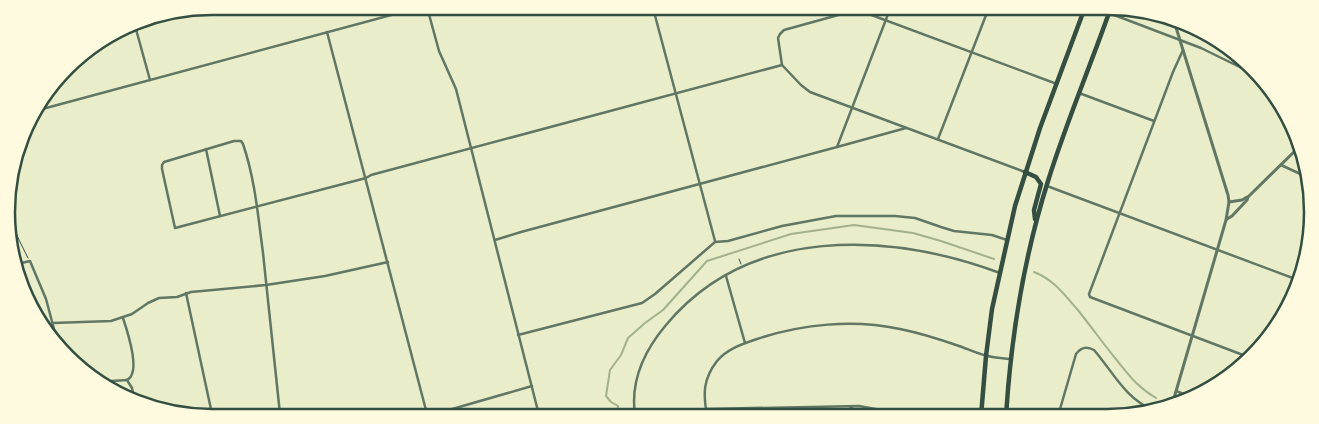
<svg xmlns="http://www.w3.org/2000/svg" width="1319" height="424" viewBox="0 0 1319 424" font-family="Literata,serif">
<rect width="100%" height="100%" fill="#e9edc9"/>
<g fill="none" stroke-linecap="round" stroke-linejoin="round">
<!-- stream -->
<g stroke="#a3b18a" stroke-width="2">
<path d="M1034,272C1054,280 1063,293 1077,309C1090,325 1102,342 1115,358C1129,375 1136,386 1156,398"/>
<polyline points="618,415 618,406 611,402 606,396 610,370 621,355 628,338 645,323 663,310 707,261 791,234 854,225 913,233 941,241 994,259"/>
</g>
<!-- path -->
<g stroke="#344e41" stroke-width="1">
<polyline points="10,218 19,240 28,258"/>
<polyline points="739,259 741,264"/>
</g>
<!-- minor -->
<g stroke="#617663" stroke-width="2.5">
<polyline points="427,7 439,51 456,89 539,415"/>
<polyline points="653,8 715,241"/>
<polyline points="860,9 784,30 780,34 778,38 782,65 801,85 810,92 1025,172"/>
<polyline points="858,10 1057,84"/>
<polyline points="1101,10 1201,48 1254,74"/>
<polyline points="134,22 150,80"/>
<polyline points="327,32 427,414"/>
<polyline points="1183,50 1173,72 1089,294 1090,297 1251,358"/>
<polyline points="1079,93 1154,121"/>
<polyline points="35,111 421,7"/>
<polyline points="938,139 988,10"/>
<polyline points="837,147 890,9"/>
<polyline points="206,149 220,216"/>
<polyline points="1281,165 1309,178"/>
<polyline points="1047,186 1298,280"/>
<polyline points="495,240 521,232 837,147 906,128"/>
<polyline points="13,265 30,261 46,299 58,344"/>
<polyline points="726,276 745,343"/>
<polyline points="186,293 212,414"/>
<path d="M123,318C127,330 137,362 132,374C131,378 130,378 127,380"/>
<polyline points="53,323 111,321 132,314 148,303 159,298 177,297 191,292 266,285 325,276 388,262"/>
<polyline points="518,335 642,303 655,294 715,242 728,241 782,226 836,216 895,216 915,218 941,227 954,231 992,235 1007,240"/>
<polyline points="127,380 132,388 134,398"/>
<polyline points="97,382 127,380"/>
<polyline points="1176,391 1194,398"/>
<polyline points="866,408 870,415"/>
<polyline points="706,409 859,406 908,415"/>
<path d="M280,414C274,360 269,307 263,253C258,216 255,179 243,144L241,141H234L164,162L162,165V169L175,228L366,178L371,175L782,65"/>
<polyline points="435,414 532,386"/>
<path d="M635,415C630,380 644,351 666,325C749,225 889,232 1000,273"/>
<path d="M707,415C703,394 703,379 717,361C727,349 742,344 757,339C802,324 853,319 900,329C920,333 939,339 959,346C968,349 978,354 988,356C995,358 1003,358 1010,359"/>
<polyline points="845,415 847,411 852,407"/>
<path d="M1058,416L1076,354C1081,347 1087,346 1094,350C1113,372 1125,398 1153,410"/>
</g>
<!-- tertiary -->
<g stroke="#617663" stroke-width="3">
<polyline points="1229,202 1242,200 1247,197"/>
<polyline points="1227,219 1232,216 1247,200 1248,197 1299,147"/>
<polyline points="1172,405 1226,220 1229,202 1228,195 1174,21"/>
</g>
<!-- primary -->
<g stroke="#344e41" stroke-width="4.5">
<polyline points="1025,172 1036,177 1041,184 1034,210 1035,219"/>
<polyline points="981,416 986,356 992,309 1015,206 1040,128 1084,10"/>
<path d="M1006,416C1011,336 1024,257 1048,181C1066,123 1090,67 1110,10"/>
</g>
</g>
<!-- crop -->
<path d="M0 0H1319V424H0ZM212 15H1107A197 197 0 0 1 1304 212V212A197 197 0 0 1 1107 409H212A197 197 0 0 1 15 212V212A197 197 0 0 1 212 15Z" fill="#fefae0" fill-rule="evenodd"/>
<path fill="none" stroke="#344e41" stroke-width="2.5" d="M212 15H1107A197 197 0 0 1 1304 212V212A197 197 0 0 1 1107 409H212A197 197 0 0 1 15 212V212A197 197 0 0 1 212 15Z"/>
</svg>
